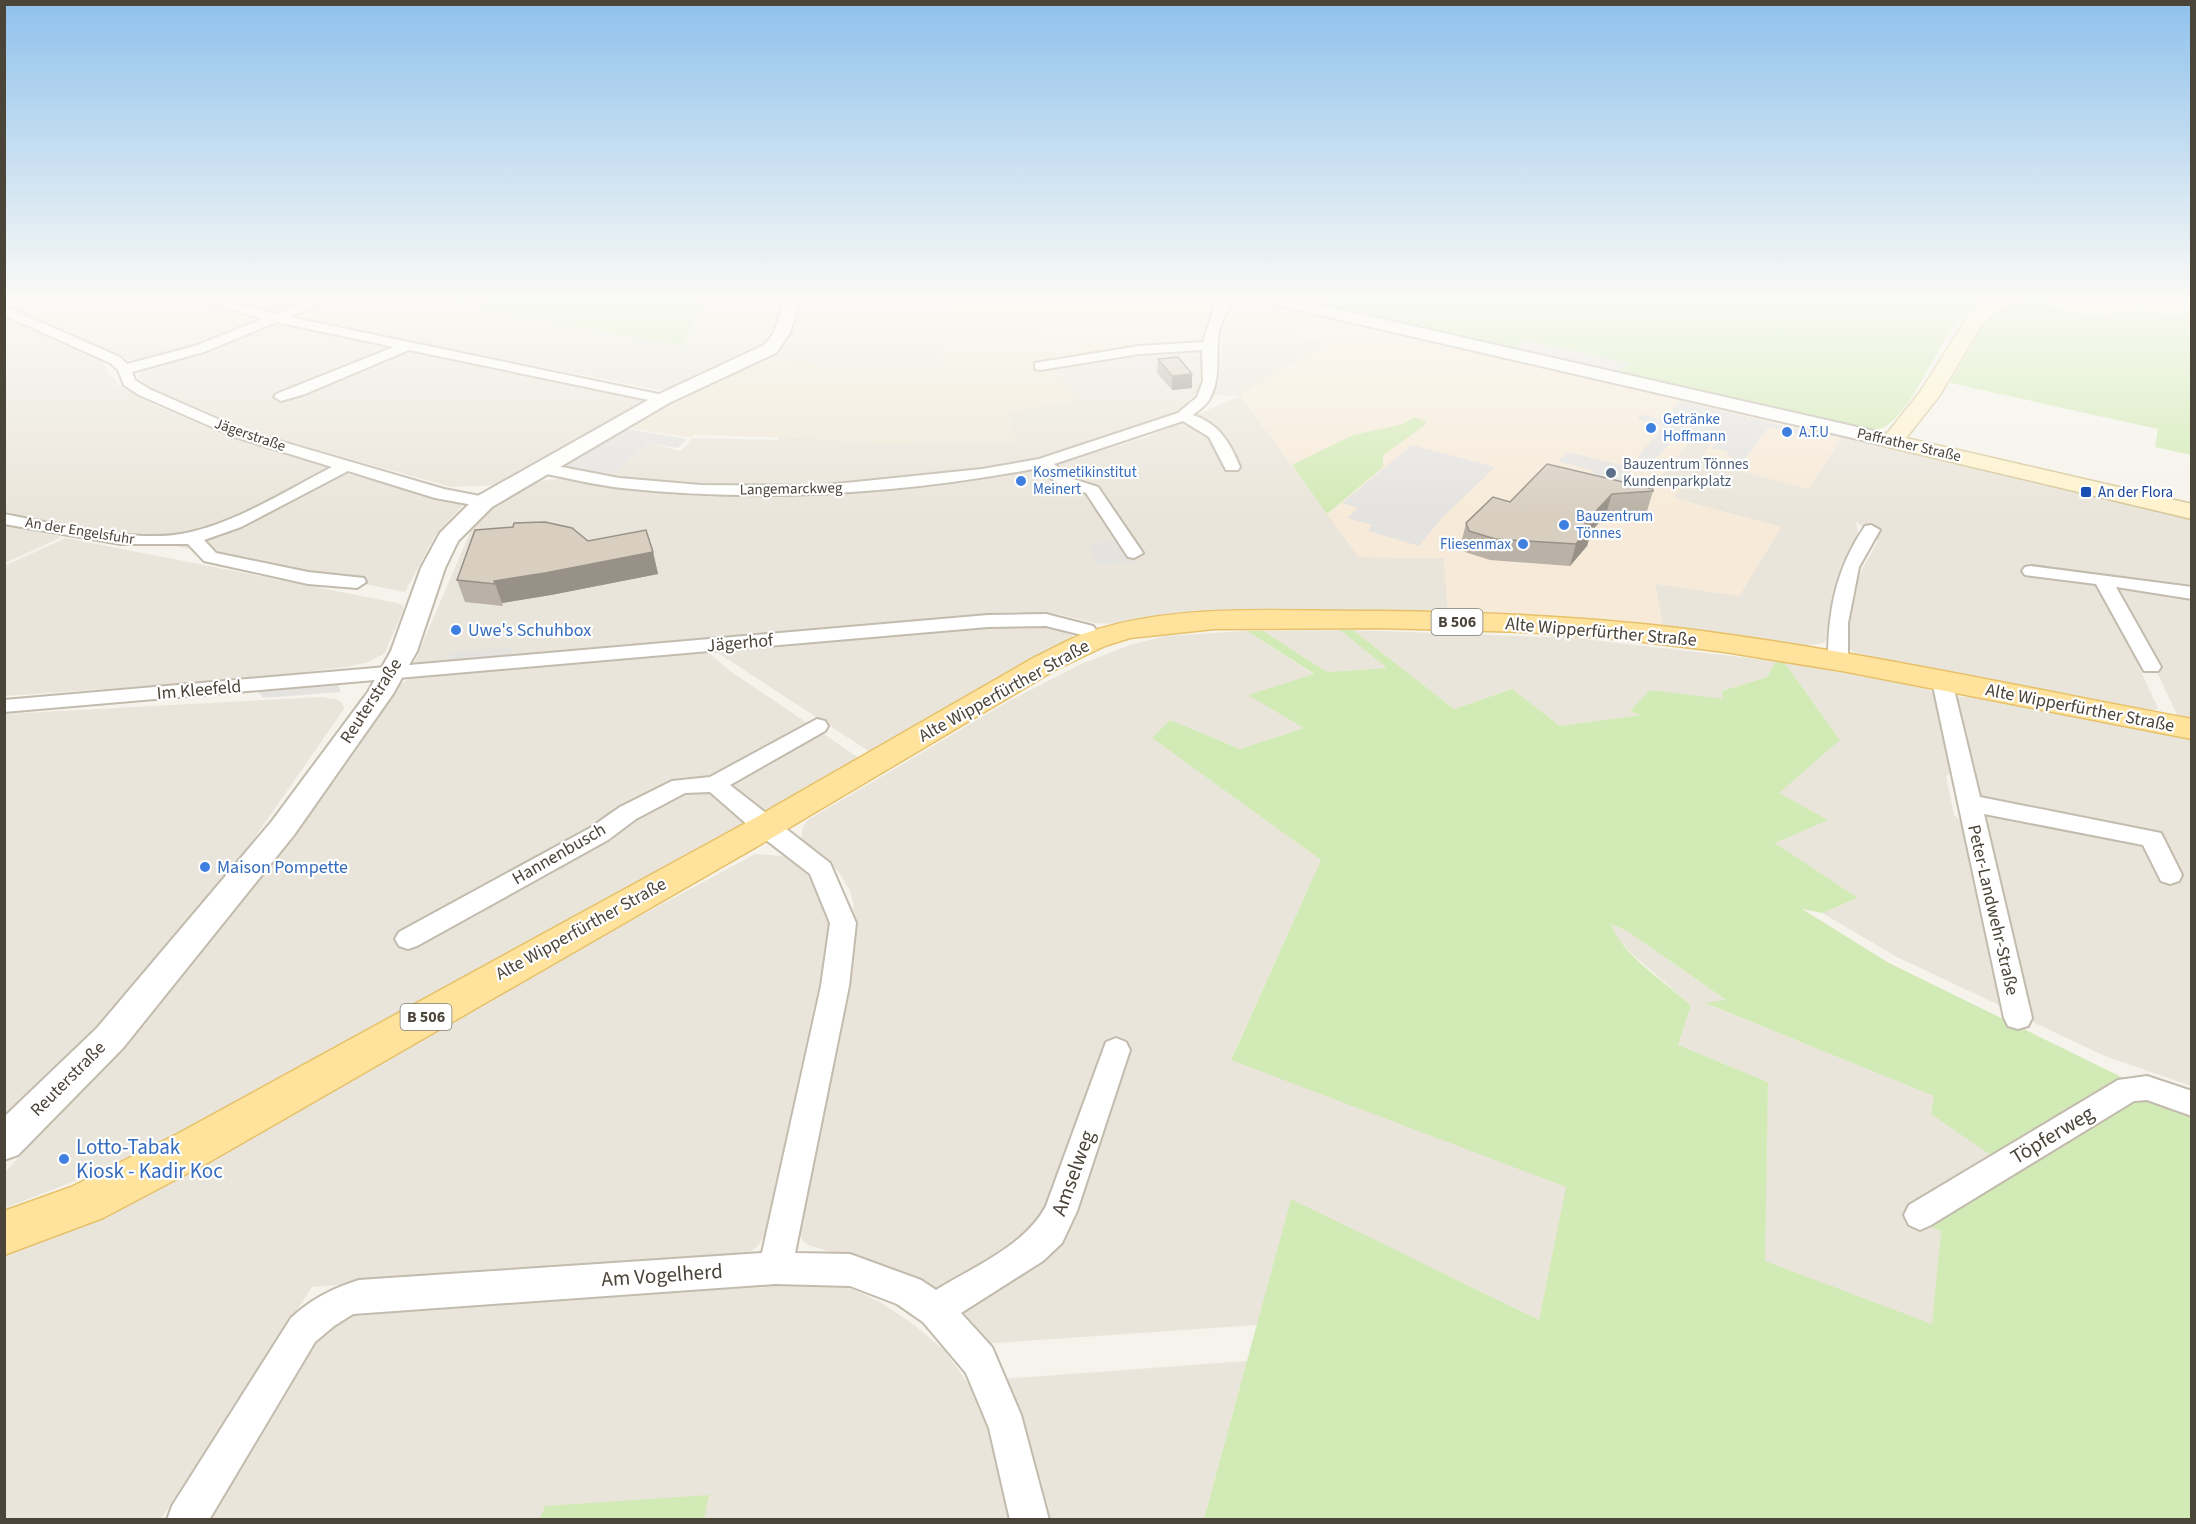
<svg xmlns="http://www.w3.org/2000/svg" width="2196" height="1524" viewBox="0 0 2196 1524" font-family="'Source Sans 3',sans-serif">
<rect width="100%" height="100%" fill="#f6f3ec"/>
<!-- residential -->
<g fill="#eae5da">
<polygon points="6,300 193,300 258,319 159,359 136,362 86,342 19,311"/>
<polygon points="222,300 312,300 287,310 269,312"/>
<polygon points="329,300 436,300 464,305 476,301 492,304 482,308 684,346 703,300 782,300 771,336 762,346 673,387 659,390 286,317"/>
<polygon points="803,300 987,300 990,309 950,308 939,375 760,360 790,343 798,307"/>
<polygon points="1238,300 1261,300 1321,314 1291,334 1328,343 1240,395 1359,557 1444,558 1448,612 1118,624 1094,623 1058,614 1011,612 414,663 472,528 491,507 534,482 563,478 648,490 709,494 839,493 970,479 1093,453 1150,436 1239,396 1213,395 1218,382 1226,309"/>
<polygon points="4,317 102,361 118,385 150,403 230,437 348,474 464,504 436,534 405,592 5,512"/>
<polygon points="272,322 650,398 501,485 451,487 254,432 150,388 139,378 140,372 145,370"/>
<polygon points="1203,350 1201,388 1181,409 1171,416 1084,447 1029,461 935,477 809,487 687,485 608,477 650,443 681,451 692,438 777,440 779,437 809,438 884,443 1018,441 1011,431 1008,413 1048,368 1147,351"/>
<polygon points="1843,435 2191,519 2191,591 2098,576 2158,709 2146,711 1854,653 1844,643 1851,600 1862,569 1878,541 1856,521 1859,539 1834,595 1827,639 1823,643 1805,646 1663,627 1655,583 1739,596 1781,527 1673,498 1680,488 1661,476 1692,438 1712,443"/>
<polygon points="5,525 62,537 5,563"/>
<polygon points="66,538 397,603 403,606 403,611 385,653 369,662 346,667 247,679 5,696 4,566"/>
<polygon points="2117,587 2191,597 2191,719 2178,717"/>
<polygon points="1029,625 1057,630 1072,635 1073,640 1034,659 870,752 715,651"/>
<polygon points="1340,630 1388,668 1327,672 1263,631"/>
<polygon points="1353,630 1575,638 1776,661 1767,677 1722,691 1724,699 1631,711 1643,715 1560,726 1512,689 1454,709"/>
<polygon points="1247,631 1314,675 1249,695 1305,728 1240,749 1170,720 1152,738 1321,860 1231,1059 1567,1186 1539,1320 1291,1200 1257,1325 980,1344 897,1271 811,1246 805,1243 799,1234 854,905 850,891 839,872 804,844 801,838 803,826 808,820 1009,701 1081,664 1130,645 1165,636"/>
<polygon points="708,652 730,671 865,762 194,1124 109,1168 5,1208 4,1173 117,1052 301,825 401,684 408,679 420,676"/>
<polygon points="1784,662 1925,688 1936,694 1953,771 1946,776 1954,815 1964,824 2003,1007 1897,957 1822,913 1858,898 1774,843 1828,820 1778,793 1840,740"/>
<polygon points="320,697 336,699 342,703 344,709 248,847 97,1030 5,1116 5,714"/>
<polygon points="1959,697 1970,697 2191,739 2191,1086 2105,1056 2028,1020 1956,700"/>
<polygon points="755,854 784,856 802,869 817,884 826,902 829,924 827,948 764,1237 757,1247 746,1254 312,1287 161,1519 5,1519 4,1247 131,1191"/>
<polygon points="1610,924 1627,931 1727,1001 1707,1004 1934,1096 1998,1161 1910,1217 1941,1230 1933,1325 1764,1261 1768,1082 1678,1045 1691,1005 1631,953 1615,936"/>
<polygon points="789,1282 821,1283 852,1289 880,1302 913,1324 945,1351 969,1385 987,1428 1009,1519 201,1520 314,1340 350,1316"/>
<polygon points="1247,1361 1204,1519 1046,1519 1002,1379"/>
</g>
<!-- commercial -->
<g fill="#f7ead8">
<polygon points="987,300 1221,300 1211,309 1205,341 1199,344 1094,354 1092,351 1052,339 1011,305 990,309"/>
<polygon points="2049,300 2191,300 2191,318 2118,309 2113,319 2045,306"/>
<polygon points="1321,314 1843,435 1809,489 1709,463 1704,454 1712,443 1692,439 1661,476 1681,488 1674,498 1781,527 1739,596 1655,584 1663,627 1448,612 1444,558 1359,557 1327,514 1383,467 1382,455 1424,426 1414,417 1403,424 1353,435 1292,465 1240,395 1327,344 1290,335"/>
</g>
<!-- education -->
<polygon fill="#efe8d6" points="1011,305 1052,339 1092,351 1094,354 1048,368 1080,399 1008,413 1011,431 1019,441 884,443 809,438 694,435 692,438 629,428 702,386 760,360 939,374 950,308 990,309"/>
<!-- green -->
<g fill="#d2eab5" fill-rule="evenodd">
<polygon points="436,300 703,300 684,346 480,308 490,303 476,301 464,305"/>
<path d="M1302,300H1982V302C1974,311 1962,315 1954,325C1937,347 1904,429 1875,430Z"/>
<polygon points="2023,300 2049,300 2046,306 2113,319 2118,309 2135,312 2138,309 2191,318 2191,455 2155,447 2158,429 1950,383 1981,328 1995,315"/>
<polygon points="1414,417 1426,421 1424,426 1383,455 1383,467 1327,514 1292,465 1353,435 1403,424"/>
<path d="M1340,630H1353L1454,709L1512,689L1560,726L1641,715L1630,711L1650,690L1723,699L1722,691L1767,677L1776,661L1784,662L1840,740L1779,793L1828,820L1775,843L1858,898L1822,913L1802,909L1889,963L2150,1091L2191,1106V1519H1204L1291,1199L1539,1320L1566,1187L1231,1060L1321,860L1152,738L1170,720L1240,749L1304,728L1248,695L1314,674L1247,631H1263L1327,672L1387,668ZM1611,924L1627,931L1726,1000L1705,1003L1934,1096L1931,1114L1998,1160L1910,1217L1941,1231L1932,1324L1765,1261L1768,1082L1678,1045L1691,1005C1667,984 1620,953 1611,924Z"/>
<polygon points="709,1495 704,1519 540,1519 545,1506"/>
</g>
<!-- parking -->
<g fill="#e5e3e0">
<polygon points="1524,340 1629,363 1618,372 1513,348"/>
<polygon points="1183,355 1190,364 1176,365 1177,368 1143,371 1126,360"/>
<polygon points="1680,401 1828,436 1824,440 1769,427 1743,461 1726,456 1728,452 1711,448 1714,443 1694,438 1688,439 1693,442 1681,443 1675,439 1653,461 1637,458 1663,426 1638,419 1638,414 1663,420"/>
<polygon points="627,429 687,439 678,448 649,443 608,477 561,467"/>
<polygon points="1412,445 1495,467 1441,519 1419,546 1368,531 1372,525 1347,518 1358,508 1342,503"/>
<polygon points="1568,452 1633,468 1615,494 1593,476 1594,471 1558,461"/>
<polygon points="1120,540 1135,562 1098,565 1088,544"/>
<polygon points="513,647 511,655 448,660 451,652"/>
<polygon points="338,683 341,692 263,698 257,690"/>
</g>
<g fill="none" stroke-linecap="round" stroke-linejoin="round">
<!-- minor casing -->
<g stroke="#c2bbae" stroke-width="4">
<g id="minor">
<path d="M200,300H221L275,314L309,300H326L289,317L663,395L670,399L663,403L409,350L305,394L281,401L274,397L276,394L394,347L277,322L204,352L132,372L135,380L149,389L245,431L444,489L490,498L492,502L490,506L484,507L435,498L348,471L241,527L204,540L216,553L308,572L364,578L366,582L357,588L308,584L204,561L188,544H121L4,524V514C57,524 140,545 191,532C241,520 287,490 332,467L235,437L139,395L124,385L118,370L110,363L4,315V306L120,357L127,364L195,346L263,319Z"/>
<path d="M1221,300H1235C1205,334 1227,367 1210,398C1207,405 1199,410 1193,415C1219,424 1230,442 1240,467L1238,470H1226L1209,437L1183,421L1054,464L1070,478L1098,487L1143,553L1134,558L1128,557L1086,493L1058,484L1039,468C901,494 761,503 622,488C595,485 568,478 541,473L533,468L541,463L619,478L701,485L816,486L982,469L1039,459L1178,413L1197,397L1203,381L1202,350L1139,354L1040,370L1035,369V363L1139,346L1203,342L1215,306Z"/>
<path d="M1871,525L1880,530L1859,567L1848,623V661L1845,665H1831L1828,661C1828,610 1836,569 1865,526Z"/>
<polygon points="2031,566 2192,587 2192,599 2116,587 2161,667 2158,671 2144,671 2096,584 2025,575 2022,571 2025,567"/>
<polygon points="1046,614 1093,626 1096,630 1086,636 1046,626 988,627 4,712 4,700 988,615"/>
<polygon points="1942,675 1949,677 1952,681 1980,797 2161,833 2182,875 2179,881 2170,884 2161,881 2143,845 1984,814 2032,1018 2028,1026 2018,1029 2008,1026 2004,1018 1932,681 1935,677"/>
<path d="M817,719L825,721L828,726L825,731L730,785L830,863L856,923L849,986L795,1253L850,1254L921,1280L936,1290C973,1267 1025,1246 1046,1206L1106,1042L1116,1038L1126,1042L1130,1050L1077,1211L1062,1243L1043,1261L961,1313L992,1347L1021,1415L1049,1520H1010L989,1428L966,1373L923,1322L897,1304L850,1286L775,1284L353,1314L334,1326L315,1342L209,1520H167L172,1506L291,1318C311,1299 333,1288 359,1280L762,1253L821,986L830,923L810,874L757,833L710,792L685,793L636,819L608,840L417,946L408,949L399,946L395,939L399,932L590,828L620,807L672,781L710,777Z"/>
<polygon points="2147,1076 2192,1091 2192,1116 2147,1100 2134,1101 1931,1225 1920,1230 1909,1225 1904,1215 1909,1205 2118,1080"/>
</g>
</g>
<!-- tertiary casing -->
<g stroke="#c2bbae" stroke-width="4">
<g id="tertiary">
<polygon points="784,300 800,300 790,333 776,353 669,403 492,507 458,541 445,568 417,651 393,694 294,835 123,1048 18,1155 4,1160 4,1117 97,1028 272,821 368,692 391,651 421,568 440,533 476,497 657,395 764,345 774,333"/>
<polygon points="1268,300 1298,300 1892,435 1902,441 1892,447 1276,305"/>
</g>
</g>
<!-- secondary casing -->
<g stroke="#d6c79b" stroke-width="3">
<polygon id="secondary" points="1992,300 2014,300 1982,324 1940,395 1906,438 2192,504 2192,519 1884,446 1881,441 1920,392 1968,316"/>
</g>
<!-- primary casing -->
<g stroke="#e6c16a" stroke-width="3">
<path id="primary" d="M1379,611C1478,612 1578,616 1678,628C1850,649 2021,687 2192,719V739L1842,671L1725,652L1627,640L1528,632L1379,628L1214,629L1130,638L1105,646L1055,670L777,835L211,1161L103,1218L4,1255V1211L71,1187L179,1133L753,819L1033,658C1053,649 1071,637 1092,631C1183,602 1284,612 1379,611Z"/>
</g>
<!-- minor -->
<use href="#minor" fill="#fff" fill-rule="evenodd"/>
<!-- tertiary -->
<use href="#tertiary" fill="#fff" fill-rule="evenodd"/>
<!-- secondary -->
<use href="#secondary" fill="#fff3cd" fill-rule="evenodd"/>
<!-- primary -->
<use href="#primary" fill="#ffe39c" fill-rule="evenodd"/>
</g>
<!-- wall -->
<g fill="#bab2a6">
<polygon points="1158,359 1192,388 1172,390 1157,373"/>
<polygon points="1653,491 1647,511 1606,514 1591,532 1587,546 1570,566 1490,560 1465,552 1461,544 1466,523 1510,502"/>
<polygon points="588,541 653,552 658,574 551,595 502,603 503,606 465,602 457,580"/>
</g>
<!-- shaded-wall -->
<g fill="#979187">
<polygon points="1192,374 1192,388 1172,390 1172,376"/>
<polygon points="1612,494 1606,514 1591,532 1587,546 1570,566 1576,544 1585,523"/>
<polygon points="653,552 658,574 551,595 502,603 494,581"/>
</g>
<!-- building -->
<g fill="#d8cfc1" stroke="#979187" stroke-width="1.5">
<polygon points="1178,357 1192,374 1172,376 1158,359"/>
<polygon points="1547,464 1653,489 1653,491 1612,494 1585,523 1592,525 1576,544 1495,539 1469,531 1466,523 1493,497 1510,502"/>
<polygon points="545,522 572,528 588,541 646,530 653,552 545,573 494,581 495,584 457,580 475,530 513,527 514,523"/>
</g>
<!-- sky -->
<linearGradient id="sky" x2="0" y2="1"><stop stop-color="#8fc1ec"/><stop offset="0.58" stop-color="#fbfaf6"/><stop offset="1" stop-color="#fbfaf6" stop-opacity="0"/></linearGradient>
<rect width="2196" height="514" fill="url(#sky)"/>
<!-- markers -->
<g fill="#3f7fe0" stroke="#fff" stroke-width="2">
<circle cx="1651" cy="428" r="6"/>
<circle cx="1787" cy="432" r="6"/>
<circle cx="1021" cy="481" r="6"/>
<circle cx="1564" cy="525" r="6"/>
<circle cx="1523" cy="544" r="6"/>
<circle cx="456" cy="630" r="6"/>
<circle cx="205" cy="867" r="6"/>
<circle cx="64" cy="1159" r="6"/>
</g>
<circle fill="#5c6f8a" stroke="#fff" stroke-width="2" cx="1611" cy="473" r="6"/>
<rect fill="#1a4fb4" stroke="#fff" stroke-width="2" x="2080" y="486" width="12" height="12" rx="3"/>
<g text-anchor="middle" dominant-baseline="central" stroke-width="4.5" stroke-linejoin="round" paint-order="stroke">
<!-- far-shop labels -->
<g font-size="15" fill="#366cbe" stroke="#fff" text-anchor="start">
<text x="1663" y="419">Getränke<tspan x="1663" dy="17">Hoffmann</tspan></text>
<text x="1799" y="432">A.T.U</text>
<text x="1033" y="472">Kosmetikinstitut<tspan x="1033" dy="17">Meinert</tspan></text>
<text x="1576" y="516">Bauzentrum<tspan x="1576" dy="17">Tönnes</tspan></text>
<text x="1511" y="544" text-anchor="end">Fliesenmax</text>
</g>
<!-- far-street labels -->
<g font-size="15" fill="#4b4439" stroke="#fff">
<text transform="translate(250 435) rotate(19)">Jägerstraße</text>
<text transform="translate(1909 445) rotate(13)">Paffrather Straße</text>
<text transform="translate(791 489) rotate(-1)">Langemarckweg</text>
<text transform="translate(80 531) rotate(9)">An der Engelsfuhr</text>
</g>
<!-- far-service labels -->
<g font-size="15" fill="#4e5e75" stroke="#fff" text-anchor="start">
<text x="1623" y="464">Bauzentrum Tönnes<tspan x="1623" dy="17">Kundenparkplatz</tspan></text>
</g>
<!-- far-transit labels -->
<g font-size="15" fill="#164399" stroke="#fff" text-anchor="start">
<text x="2098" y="492">An der Flora</text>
</g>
<!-- shield labels -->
<g fill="#fff" stroke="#817c74" stroke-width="1.5">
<rect x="1431.5" y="609" width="51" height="26" rx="4.5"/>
<rect x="400.5" y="1004" width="51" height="26" rx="4.5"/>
</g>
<g font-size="16" font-weight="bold" fill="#4b4439">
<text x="1457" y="622">B 506</text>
<text x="426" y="1017">B 506</text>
</g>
<!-- shop labels -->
<g font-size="18" fill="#366cbe" stroke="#fff" text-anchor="start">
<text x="468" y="630">Uwe's Schuhbox</text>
<text x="217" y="867">Maison Pompette</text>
</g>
<!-- street labels -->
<g font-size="18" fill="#4b4439" stroke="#fff">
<text transform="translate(1601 632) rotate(5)">Alte Wipperfürther Straße</text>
<text transform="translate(740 643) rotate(-5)">Jägerhof</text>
<text transform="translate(199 690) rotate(-5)">Im Kleefeld</text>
<text transform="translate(1004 691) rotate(-29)">Alte Wipperfürther Straße</text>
<text transform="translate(371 701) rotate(-57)">Reuterstraße</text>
<text transform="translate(2080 708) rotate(11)">Alte Wipperfürther Straße</text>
<text transform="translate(559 854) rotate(-30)">Hannenbusch</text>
<text transform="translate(1993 910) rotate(77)">Peter-Landwehr-Straße</text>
<text transform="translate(581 929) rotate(-29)">Alte Wipperfürther Straße</text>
<text transform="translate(68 1079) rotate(-45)">Reuterstraße</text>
</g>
<!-- near-street labels -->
<g font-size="21" fill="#4b4439" stroke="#fff">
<text transform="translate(2052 1135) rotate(-31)">Töpferweg</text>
<text transform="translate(1073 1173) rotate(-70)">Amselweg</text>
<text transform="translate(662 1275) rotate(-4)">Am Vogelherd</text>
</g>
<!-- near-shop labels -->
<g font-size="21" fill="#366cbe" stroke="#fff" text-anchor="start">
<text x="76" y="1147">Lotto-Tabak<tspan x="76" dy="24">Kiosk - Kadir Koc</tspan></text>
</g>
</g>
<!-- border -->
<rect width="2196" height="1524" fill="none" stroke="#4b4439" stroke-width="12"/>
</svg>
